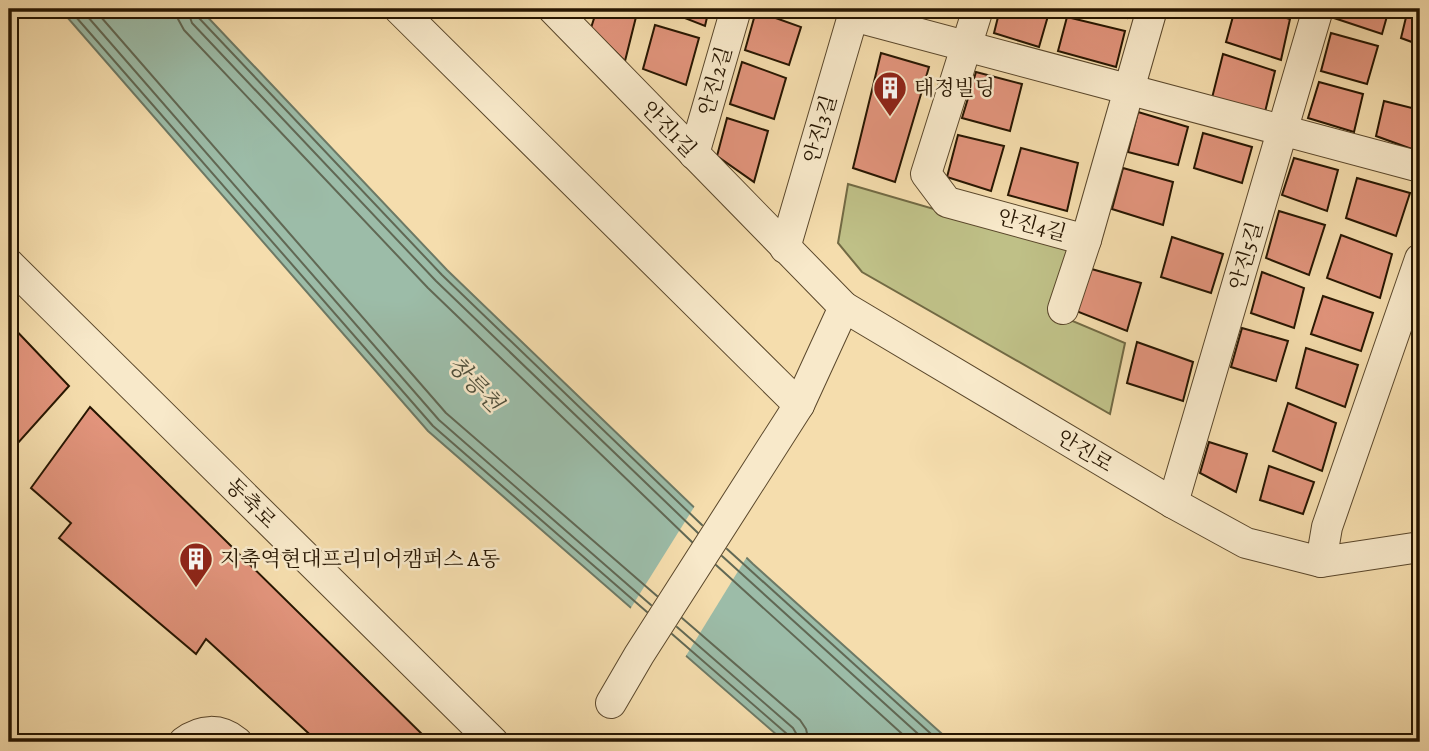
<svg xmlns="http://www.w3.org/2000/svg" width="1429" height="751" viewBox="0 0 1429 751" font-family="Alegreya,'Noto Serif KR',serif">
<rect width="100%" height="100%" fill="#f5ddad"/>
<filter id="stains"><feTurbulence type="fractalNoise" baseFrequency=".00286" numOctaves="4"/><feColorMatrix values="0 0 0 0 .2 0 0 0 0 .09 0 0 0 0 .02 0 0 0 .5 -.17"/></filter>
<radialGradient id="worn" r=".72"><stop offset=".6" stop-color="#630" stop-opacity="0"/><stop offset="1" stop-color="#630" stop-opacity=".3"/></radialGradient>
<!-- green -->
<polygon fill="#bfc087" stroke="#726a44" stroke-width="2" points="848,184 1068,248 1051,312 1125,343 1110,414 862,272 838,243"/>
<!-- water -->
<polygon fill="#9cbca8" stroke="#6d7965" stroke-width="2" points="60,9 200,9 447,270 753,564 951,742 785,742 428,431"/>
<!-- pier -->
<polygon fill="#f5ddad" points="696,504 748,555 684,659 629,611"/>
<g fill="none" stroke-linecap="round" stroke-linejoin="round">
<!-- shore -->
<g stroke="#616854" stroke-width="2">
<polyline points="69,9 433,426 647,612"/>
<polyline points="81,9 439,420 651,605"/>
<polyline points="94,9 446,413 657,596"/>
<polyline points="176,9 178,19 184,30 428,288 692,542"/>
<polyline points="187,9 192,23 436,281 698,533"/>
<polyline points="196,9 198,17 442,275 702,525"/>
<polyline points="727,549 940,742"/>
<polyline points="722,556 927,742"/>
<polyline points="716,565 911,742"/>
<polyline points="682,618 800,720 806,729 809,742"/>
<polyline points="677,627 793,728 797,735 798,742"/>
<polyline points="672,634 787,734 789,742"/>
</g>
</g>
<!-- building -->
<g fill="#e2947c" stroke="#261500" stroke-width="2">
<polygon points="597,9 621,9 636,17 625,61 591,28"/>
<polygon points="662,9 709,9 705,26"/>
<polygon points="1000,9 1050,9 1039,47 994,33"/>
<polygon points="1096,9 1129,9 1127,18"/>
<polygon points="1235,9 1255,9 1290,19 1281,60 1226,42"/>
<polygon points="1336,9 1389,9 1382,34 1334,18"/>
<polygon points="1408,9 1420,9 1420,45 1401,38"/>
<polygon points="756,11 801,27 789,65 745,50"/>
<polygon points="1067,17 1125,31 1116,67 1058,51"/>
<polygon points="655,25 699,38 686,85 643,69"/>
<polygon points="1331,33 1378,46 1367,84 1321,71"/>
<polygon points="881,53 929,67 895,182 853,168"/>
<polygon points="1223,54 1275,71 1265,112 1212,98"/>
<polygon points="742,62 786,78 774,119 730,104"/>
<polygon points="976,72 1022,84 1010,131 962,118"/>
<polygon points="1319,82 1363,94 1354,132 1308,118"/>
<polygon points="1384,101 1420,110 1420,152 1376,136"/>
<polygon points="1138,112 1188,127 1178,165 1128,152"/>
<polygon points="727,118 768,131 754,182 717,156"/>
<polygon points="1203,133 1252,147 1242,183 1194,168"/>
<polygon points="958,135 1004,146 991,191 947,177"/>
<polygon points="1021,148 1078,163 1067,211 1008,195"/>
<polygon points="1294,158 1338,170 1327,211 1282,195"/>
<polygon points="1123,168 1173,182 1163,225 1112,209"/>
<polygon points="1357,178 1410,193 1396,236 1346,218"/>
<polygon points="1279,211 1325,225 1309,275 1266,258"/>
<polygon points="1341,235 1392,254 1380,298 1327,278"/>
<polygon points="1172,237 1223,254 1211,293 1161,277"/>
<polygon points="1088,268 1141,283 1127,331 1076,311"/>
<polygon points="1262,272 1304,288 1294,328 1251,313"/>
<polygon points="1323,296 1373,313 1361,351 1311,334"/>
<polygon points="9,323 69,386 9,453"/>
<polygon points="1242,328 1288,341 1276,381 1231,367"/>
<polygon points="1137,342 1193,362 1183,401 1127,383"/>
<polygon points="1306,348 1358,365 1345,407 1296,388"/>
<polygon points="1288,403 1336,423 1322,471 1273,451"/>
<polygon points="90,407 429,741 428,742 318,742 206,639 196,654 59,538 71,523 31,488"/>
<polygon points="1209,442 1247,454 1236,492 1200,473"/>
<polygon points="1269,466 1314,482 1303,514 1260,500"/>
</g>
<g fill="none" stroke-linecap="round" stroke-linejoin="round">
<!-- street casing -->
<g stroke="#5a472b" stroke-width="32">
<g id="street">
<polyline points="399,9 799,405"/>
<polyline points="553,9 844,307 1173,503 1246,543 1321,562 1420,547"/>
<polyline points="978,9 926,174 947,202 1086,240 1152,9"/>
<polyline points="853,16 1420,167"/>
<polyline points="694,154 736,9"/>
<polyline points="785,248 855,9"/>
<polyline points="9,264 493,742"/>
<polyline points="1063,309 1086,240"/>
<polyline points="1173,503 1318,9"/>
<polyline points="1321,562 1327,527 1420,259"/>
<polyline points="611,703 639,655 799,405 844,307"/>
<path d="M184,742C201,729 220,728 237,742"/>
</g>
</g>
<!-- street -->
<use href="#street" stroke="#f8e9ca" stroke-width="30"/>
</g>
<!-- icons -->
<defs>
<g id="building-pin" transform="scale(1.75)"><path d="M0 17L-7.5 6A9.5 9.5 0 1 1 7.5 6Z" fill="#8f2418" stroke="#f8e9ca"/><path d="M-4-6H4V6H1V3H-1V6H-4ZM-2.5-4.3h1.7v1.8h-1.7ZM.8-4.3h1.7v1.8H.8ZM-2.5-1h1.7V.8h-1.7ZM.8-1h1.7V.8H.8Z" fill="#fff"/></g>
</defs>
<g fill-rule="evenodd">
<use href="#building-pin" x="890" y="88"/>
<use href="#building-pin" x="196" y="559"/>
</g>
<g text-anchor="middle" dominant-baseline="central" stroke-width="5" stroke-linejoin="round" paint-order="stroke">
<!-- street labels -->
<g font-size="21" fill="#261500" stroke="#f8e9ca">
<text transform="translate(715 81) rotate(-74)">안진2길</text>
<text transform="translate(669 129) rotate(46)">안진1길</text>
<text transform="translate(820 129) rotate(-74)">안진3길</text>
<text transform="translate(1032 225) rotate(15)">안진4길</text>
<text transform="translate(1246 256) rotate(-74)">안진5길</text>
<text transform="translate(1085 451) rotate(31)">안진로</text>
<text transform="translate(251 503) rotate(45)">동축로</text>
</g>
<!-- poi labels -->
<g font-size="21" fill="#261500" stroke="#f8e9ca" text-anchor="start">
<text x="914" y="88">태정빌딩</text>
<text x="220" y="559">지축역현대프리미어캠퍼스 A동</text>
</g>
<!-- water labels -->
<g font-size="23" font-style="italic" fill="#4f4f3b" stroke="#f8e9ca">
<text transform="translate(475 384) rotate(46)">창릉천</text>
</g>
</g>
<!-- margin -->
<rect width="1429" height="751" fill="none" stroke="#f5ddad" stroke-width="35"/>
<rect x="10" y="10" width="1408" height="730" fill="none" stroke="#261500" stroke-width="3.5"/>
<rect x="18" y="18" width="1394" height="716" fill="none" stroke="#261500" stroke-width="2"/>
<rect width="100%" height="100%" filter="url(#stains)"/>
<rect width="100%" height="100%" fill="url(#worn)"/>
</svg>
